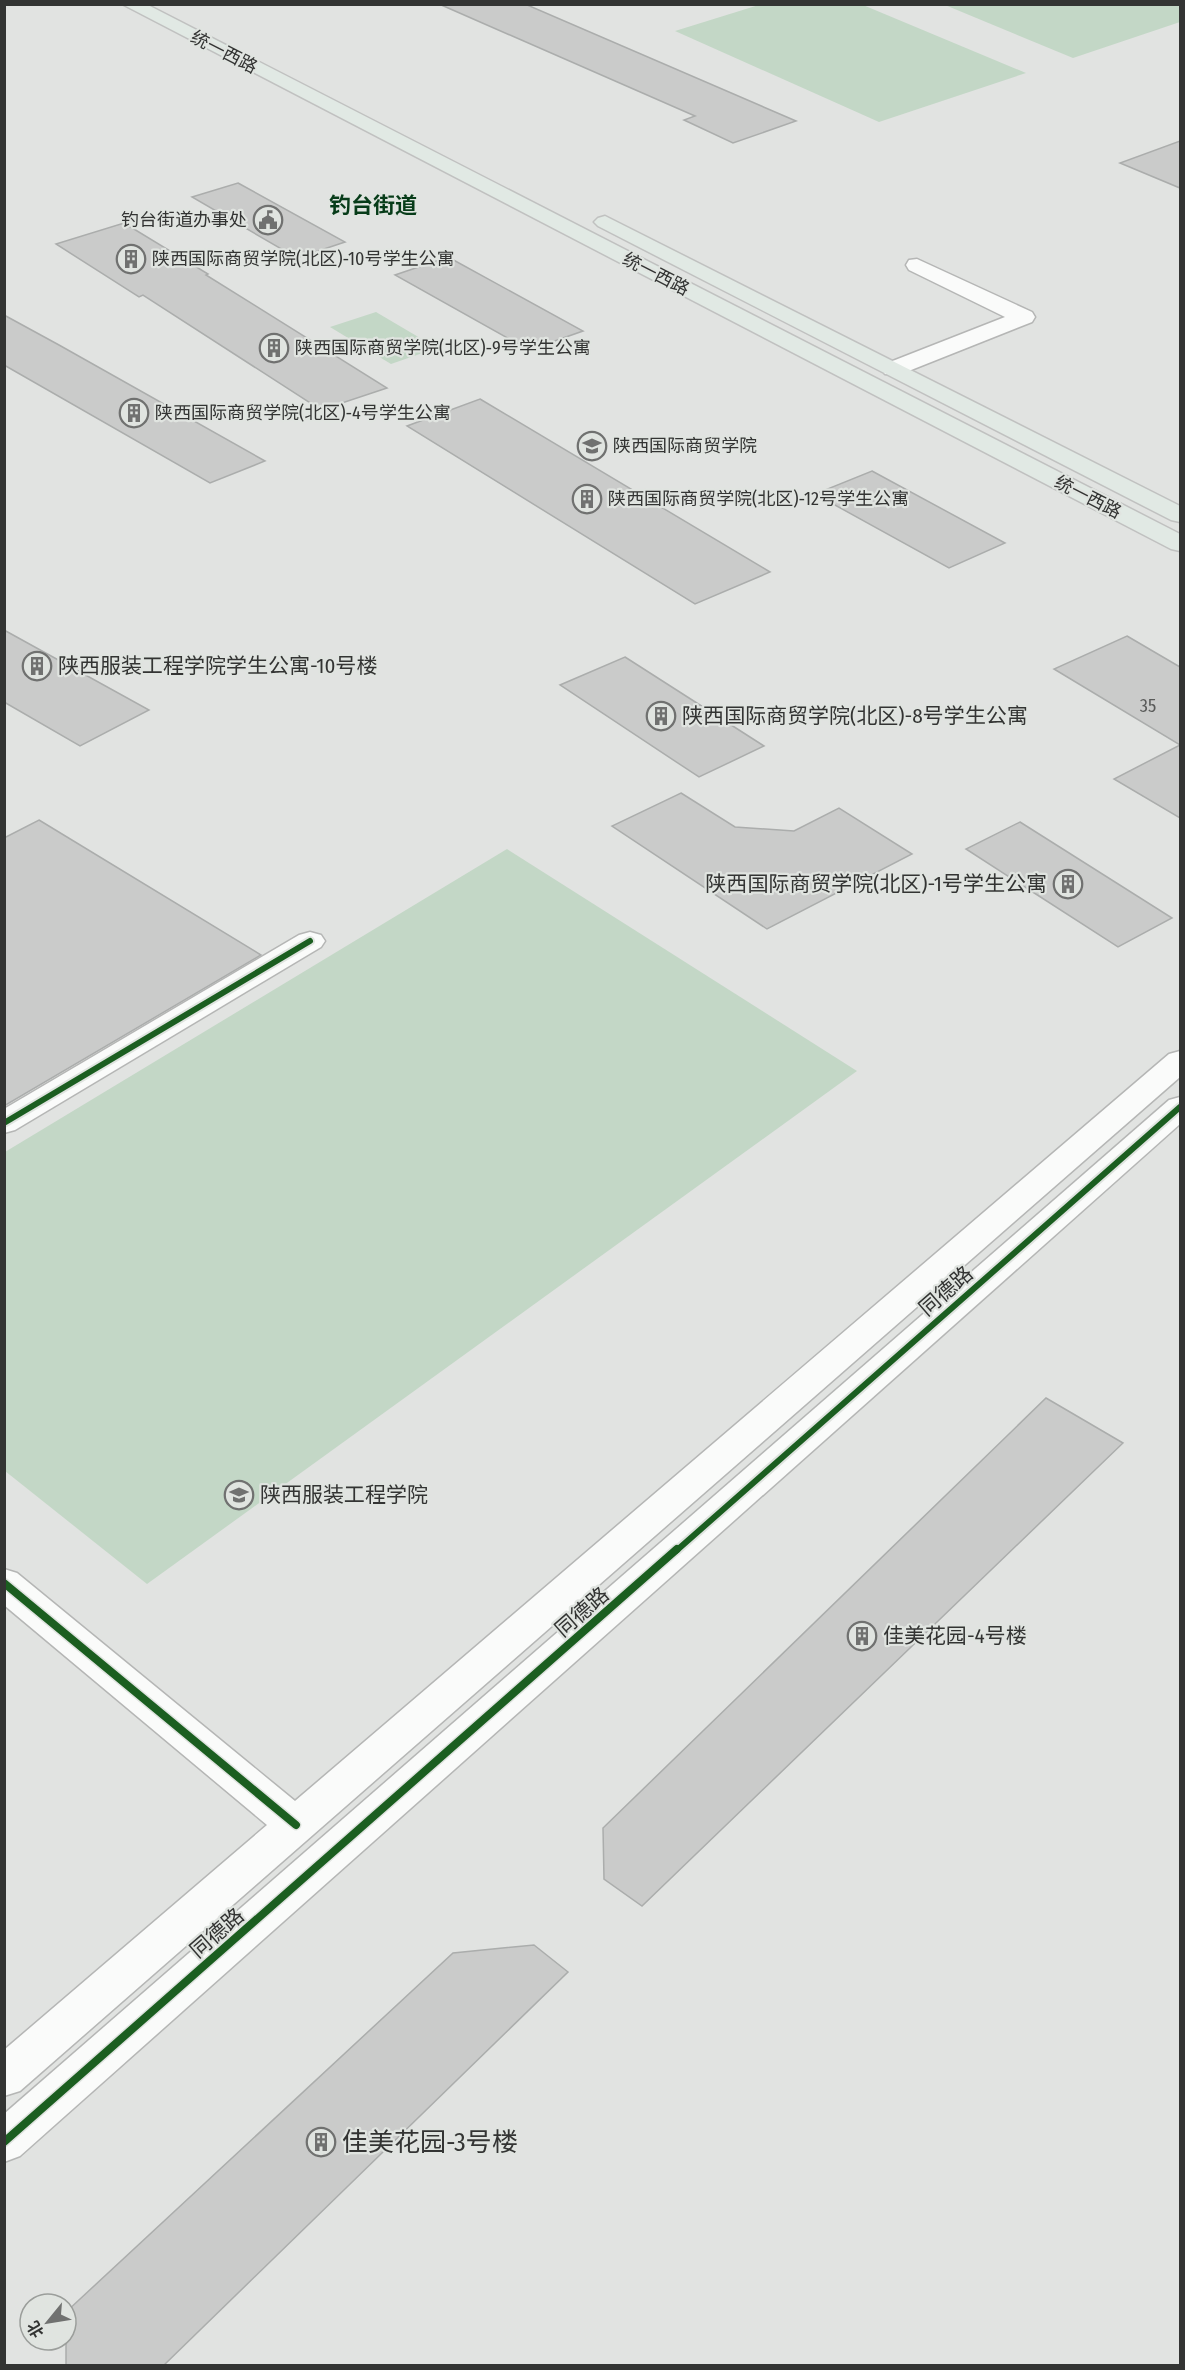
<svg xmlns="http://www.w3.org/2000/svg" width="1185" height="2370" viewBox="0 0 1185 2370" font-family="'Fira Sans Condensed','Noto Sans SC',sans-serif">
<rect width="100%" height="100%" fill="#e1e3e1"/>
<!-- green -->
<g fill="#c3d7c6">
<polygon points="762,4 863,5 1026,73 879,122 675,31"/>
<polygon points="945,5 1180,5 1180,22 1073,58"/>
<polygon points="376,312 437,348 391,364 330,327"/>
<polygon points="507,849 857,1071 147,1584 5,1471 5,1152"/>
</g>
<!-- building -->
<g fill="#cacbca" stroke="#abadac" stroke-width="1.5">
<polygon points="439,4 525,4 796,121 733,143 684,120 695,116"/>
<polygon points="1180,141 1180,188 1120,163"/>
<polygon points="238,183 345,242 297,258 192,197"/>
<polygon points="124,223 208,274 206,275 387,388 321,410 143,295 139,297 56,244"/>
<polygon points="448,257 583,331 529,350 395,275"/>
<polygon points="4,315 59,345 265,461 210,483 4,365"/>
<polygon points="480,399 770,572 695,604 407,426"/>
<polygon points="872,471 1005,543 949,568 815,494"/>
<polygon points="4,630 149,710 80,746 4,702"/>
<polygon points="1127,636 1180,667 1180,745 1054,669"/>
<polygon points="625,657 764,746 699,777 560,685"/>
<polygon points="1180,745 1180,818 1114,779"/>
<polygon points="681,793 735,827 794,831 839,808 912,854 767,929 612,826"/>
<polygon points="39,820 261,955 4,1106 4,838"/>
<polygon points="1020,822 1172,918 1118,947 966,849"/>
<polygon points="1046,1398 1123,1443 642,1906 604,1879 603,1828"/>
<polygon points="534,1945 568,1972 163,2366 66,2366 66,2312 453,1953"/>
</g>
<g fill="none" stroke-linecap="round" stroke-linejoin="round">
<!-- minor casing -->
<g stroke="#b5b6b5" stroke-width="3">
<g id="minor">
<polygon points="917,259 1032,312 1035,317 1032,322 901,374 885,374 882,369 885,364 1005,317 909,270 906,265 909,260"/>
<polygon points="310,932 321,935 325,941 321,947 15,1130 4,1133 4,1109 299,935"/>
<polygon points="1180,1051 1180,1077 20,2091 4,2096 4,2050 267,1825 4,1605 4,1569 17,1573 295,1801 1169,1054"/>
<polygon points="1180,1097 1180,1124 20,2156 4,2162 4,2114 1169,1100"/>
</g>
</g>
<!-- major casing -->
<g stroke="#c0c1c0" stroke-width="3">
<g id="major">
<polygon points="122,4 146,4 1180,534 1180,551 1171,549"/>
<polygon points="605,216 1180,506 1180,522 1171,520 598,226 594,222 598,218"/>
</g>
</g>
<!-- minor -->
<use href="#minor" fill="#fafbfa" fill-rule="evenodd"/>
<!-- major -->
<use href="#major" fill="#e1e9e4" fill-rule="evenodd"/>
<!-- cycleway-far1 casing -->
<g stroke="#e0e4e0" stroke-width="10">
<g id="cycleway-far1">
<polyline points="4,1123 310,941"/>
<polyline points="676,1551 1180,1107"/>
</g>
</g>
<!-- cycleway casing -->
<g stroke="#e0e4e0" stroke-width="11">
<g id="cycleway">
<polyline points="4,1583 296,1825"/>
<polyline points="4,2142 677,1549"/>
</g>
</g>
<!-- cycleway-far1 -->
<use href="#cycleway-far1" stroke="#1b5e20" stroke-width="6"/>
<!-- cycleway -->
<use href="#cycleway" stroke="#1b5e20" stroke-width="8"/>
</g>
<!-- icons -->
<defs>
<g id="civic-ring" transform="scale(1.5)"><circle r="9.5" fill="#e0e4e0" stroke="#707170" stroke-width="1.5"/><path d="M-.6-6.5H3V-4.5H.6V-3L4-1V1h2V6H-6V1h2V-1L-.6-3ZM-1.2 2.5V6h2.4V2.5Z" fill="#707170"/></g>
<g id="building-ring" transform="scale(1.5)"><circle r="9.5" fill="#e0e4e0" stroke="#707170" stroke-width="1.5"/><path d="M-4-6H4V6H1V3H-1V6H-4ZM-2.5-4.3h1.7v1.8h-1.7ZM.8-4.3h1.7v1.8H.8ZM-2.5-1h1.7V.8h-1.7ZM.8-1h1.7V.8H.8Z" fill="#707170"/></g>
<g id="university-ring" transform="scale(1.5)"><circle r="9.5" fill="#e0e4e0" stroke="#707170" stroke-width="1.5"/><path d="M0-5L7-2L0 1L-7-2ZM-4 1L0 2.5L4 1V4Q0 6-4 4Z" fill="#707170"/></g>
</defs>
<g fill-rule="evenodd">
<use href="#civic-ring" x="268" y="220"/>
<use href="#building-ring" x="131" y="259"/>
<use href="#building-ring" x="274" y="348"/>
<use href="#building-ring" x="134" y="413"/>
<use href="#university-ring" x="592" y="446"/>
<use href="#building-ring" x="587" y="499"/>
<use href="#building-ring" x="37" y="666"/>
<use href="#building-ring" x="661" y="716"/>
<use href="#building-ring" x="1068" y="884"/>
<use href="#university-ring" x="239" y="1495"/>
<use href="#building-ring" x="862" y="1636"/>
<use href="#building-ring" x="321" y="2142"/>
</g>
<g text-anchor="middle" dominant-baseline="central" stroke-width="4.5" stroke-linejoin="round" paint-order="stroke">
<!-- far-street labels -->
<g font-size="18" fill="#333433" stroke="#e0e4e0">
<text transform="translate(224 52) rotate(27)">统一西路</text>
<text transform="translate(656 274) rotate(27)">统一西路</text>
<text transform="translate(1088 497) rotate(27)">统一西路</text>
</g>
<!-- far-poi labels -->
<g font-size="18" fill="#333433" stroke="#e0e4e0" text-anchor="start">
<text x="247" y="220" text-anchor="end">钓台街道办事处</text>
<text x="152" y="259">陕西国际商贸学院(北区)-10号学生公寓</text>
<text x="295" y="348">陕西国际商贸学院(北区)-9号学生公寓</text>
<text x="155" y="413">陕西国际商贸学院(北区)-4号学生公寓</text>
<text x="613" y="446">陕西国际商贸学院</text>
<text x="608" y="499">陕西国际商贸学院(北区)-12号学生公寓</text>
</g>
<!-- number labels -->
<g font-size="18" fill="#595a59">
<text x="1148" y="706">35</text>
</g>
<!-- poi labels -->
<g font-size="21" fill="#333433" stroke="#e0e4e0" text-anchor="start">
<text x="58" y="666">陕西服装工程学院学生公寓-10号楼</text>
<text x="682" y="716">陕西国际商贸学院(北区)-8号学生公寓</text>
<text x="1047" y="884" text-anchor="end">陕西国际商贸学院(北区)-1号学生公寓</text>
<text x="260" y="1495">陕西服装工程学院</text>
<text x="883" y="1636">佳美花园-4号楼</text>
</g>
<!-- street labels -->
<g font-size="21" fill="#333433" stroke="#e0e4e0">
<text transform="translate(946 1291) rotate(-41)">同德路</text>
<text transform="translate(582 1612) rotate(-41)">同德路</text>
<text transform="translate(217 1933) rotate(-41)">同德路</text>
</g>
<!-- far-district labels -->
<g font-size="22" font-weight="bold" fill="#073c19" stroke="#e0e4e0">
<text x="373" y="205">钓台街道</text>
</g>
<!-- near-poi labels -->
<g font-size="26" fill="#333433" stroke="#e0e4e0" text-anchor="start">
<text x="342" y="2142">佳美花园-3号楼</text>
</g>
</g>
<!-- border -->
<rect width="1185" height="2370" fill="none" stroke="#333433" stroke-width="12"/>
<!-- north arrow -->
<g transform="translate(48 2322) rotate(240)"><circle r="28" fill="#e0e4e0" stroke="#9b9e9b" stroke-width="1.5"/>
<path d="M0-4.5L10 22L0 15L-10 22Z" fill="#707170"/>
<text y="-9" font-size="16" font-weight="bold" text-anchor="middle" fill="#333433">北</text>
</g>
</svg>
